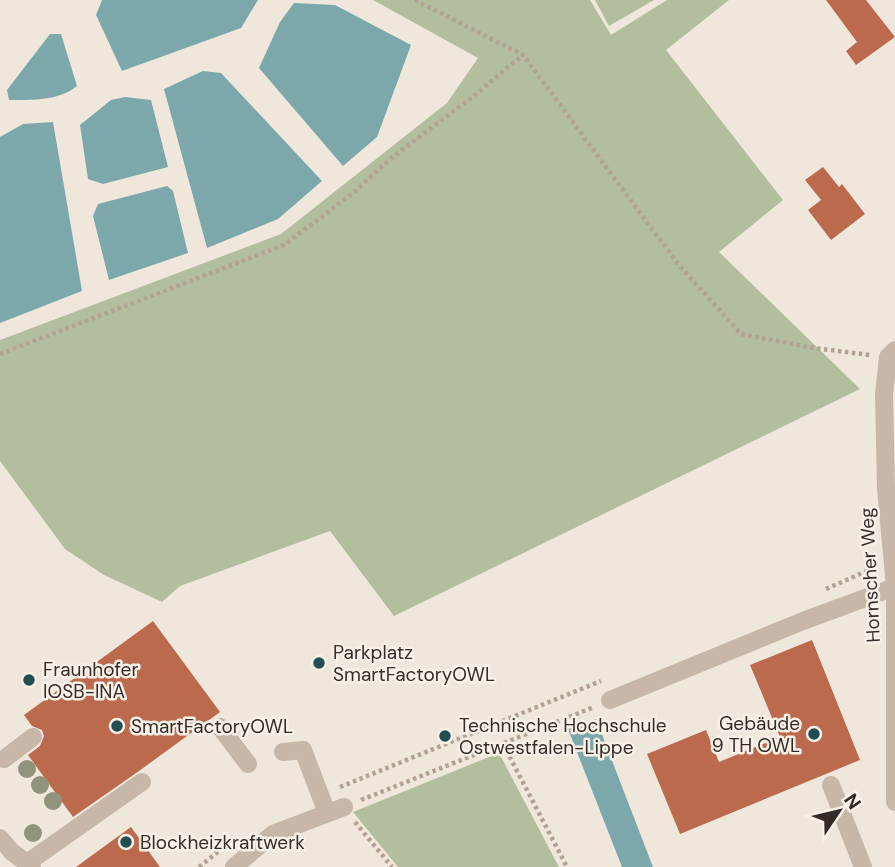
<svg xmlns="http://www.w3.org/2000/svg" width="895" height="867" viewBox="0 0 895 867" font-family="'DM Sans',sans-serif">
<rect width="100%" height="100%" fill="#f0e7dc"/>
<!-- green -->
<g fill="#b2be9d">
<polygon points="373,0 590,0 611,35 667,0 729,0 666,50 783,200 719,252 860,389 394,616 330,531 180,586 162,602 104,575 65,549 0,461 0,340 281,234 447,103 478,58"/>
<polygon points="595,0 654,0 609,26"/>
<polygon points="499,753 559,867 398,867 353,812"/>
</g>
<!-- water -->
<g fill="#7da8ab">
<polygon points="102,0 258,0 241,28 122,71 96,15"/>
<polygon points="294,3 335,5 411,45 377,137 343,166 259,68 280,22"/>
<path d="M50,34H61L77,86C59,101 32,100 9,100L7,90Z"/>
<polygon points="203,71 221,73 322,181 278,219 207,248 164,89"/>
<polygon points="125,97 151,100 168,167 103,184 88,179 80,125 111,100"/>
<polygon points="53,122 82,291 0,323 0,137 23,124"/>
<polygon points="167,186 173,191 188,253 109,280 93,216 98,204"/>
<polygon points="596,719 653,867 622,867 568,729"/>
</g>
<!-- building -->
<g fill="#bc6a4d">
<polygon points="826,0 866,0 895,37 856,65 846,51 857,42"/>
<polygon points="823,167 839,187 842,184 865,214 831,240 808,210 821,200 805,180"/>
<polygon points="153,621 220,712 139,771 73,817 28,755 40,746 44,736 42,730 32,726 24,715"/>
<polygon points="812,640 860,760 680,834 647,754 706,730 719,762 780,737 750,665"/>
<polygon points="131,827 160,867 76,867"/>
</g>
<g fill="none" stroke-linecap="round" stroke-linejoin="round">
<!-- path -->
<g stroke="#b3a193" stroke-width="4.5" stroke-dasharray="3.5 3.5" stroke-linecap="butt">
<polyline points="415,0 523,55 678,264 741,334 814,348 870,355"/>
<polyline points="0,354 284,245 353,193 390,159 471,98 523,55"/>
<polyline points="826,589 876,567"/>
<polyline points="503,744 567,867"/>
<polyline points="340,787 601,681"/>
<polyline points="361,800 594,707"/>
<polyline points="355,822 392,867"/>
<polyline points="199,867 219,851"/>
</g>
<!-- minor -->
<g stroke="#c7b7a9" stroke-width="18">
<polyline points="895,350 888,357 884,394 886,489 895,587 895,802"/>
<polyline points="610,700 803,621 895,587"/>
<polyline points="220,727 248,764"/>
<polyline points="283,752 303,750 327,813"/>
<polyline points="4,759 33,737"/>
<polyline points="831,785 863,867"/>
<polyline points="0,838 12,852 32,867"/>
<polyline points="27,863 142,782"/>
<polyline points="234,867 273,834 344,807"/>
</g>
</g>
<!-- trees -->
<g fill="#91947c">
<circle cx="27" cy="769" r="9"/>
<circle cx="40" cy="785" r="9"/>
<circle cx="53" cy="801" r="9"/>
<circle cx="33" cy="833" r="9"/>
</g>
<!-- markers -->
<g fill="#214e53" stroke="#f8f1e8" stroke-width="2.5">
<circle cx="319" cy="663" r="7"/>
<circle cx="29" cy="680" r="7"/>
<circle cx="117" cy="726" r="7"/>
<circle cx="814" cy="734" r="7"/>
<circle cx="445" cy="736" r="7"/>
<circle cx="126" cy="842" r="7"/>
</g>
<g text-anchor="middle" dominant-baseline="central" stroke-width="5" stroke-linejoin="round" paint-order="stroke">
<!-- street labels -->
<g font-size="19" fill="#352c28" stroke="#f8f1e8">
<text transform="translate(870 575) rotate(-93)">Hornscher Weg</text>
</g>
<!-- poi labels -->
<g font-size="19" fill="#352c28" stroke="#f8f1e8" text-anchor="start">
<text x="333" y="652">Parkplatz<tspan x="333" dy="22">SmartFactoryOWL</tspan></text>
<text x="43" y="669">Fraunhofer<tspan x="43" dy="22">IOSB-INA</tspan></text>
<text x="800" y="723" text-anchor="end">Gebäude<tspan x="800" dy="22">9 TH OWL</tspan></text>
<text x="459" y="725">Technische Hochschule<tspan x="459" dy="22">Ostwestfalen-Lippe</tspan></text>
<text x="131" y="726">SmartFactoryOWL</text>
<text x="140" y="842">Blockheizkraftwerk</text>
</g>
</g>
<!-- north arrow -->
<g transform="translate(839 811) rotate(55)" stroke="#f8f1e8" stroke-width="5" paint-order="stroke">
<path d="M0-5L12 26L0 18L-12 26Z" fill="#352c28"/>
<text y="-10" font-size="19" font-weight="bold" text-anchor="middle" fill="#352c28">N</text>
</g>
</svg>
